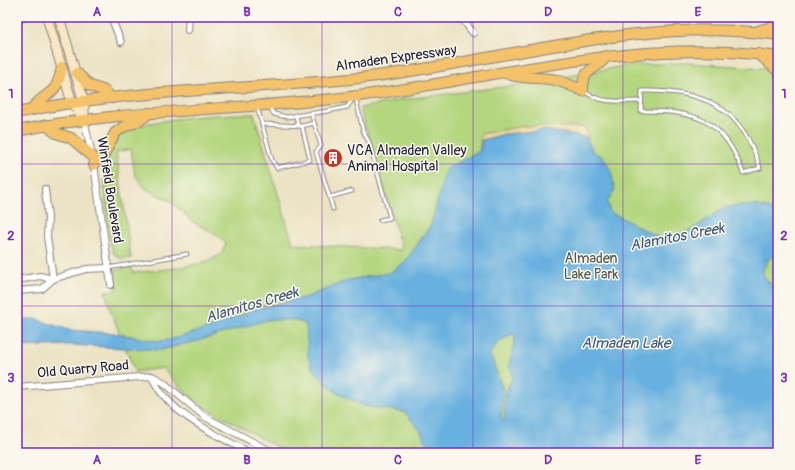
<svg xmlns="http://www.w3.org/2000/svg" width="795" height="470" viewBox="0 0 795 470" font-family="Pangolin,sans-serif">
<rect width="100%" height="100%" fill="#fbf7ec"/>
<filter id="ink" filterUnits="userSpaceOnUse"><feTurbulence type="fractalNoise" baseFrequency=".025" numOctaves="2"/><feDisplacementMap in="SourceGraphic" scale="8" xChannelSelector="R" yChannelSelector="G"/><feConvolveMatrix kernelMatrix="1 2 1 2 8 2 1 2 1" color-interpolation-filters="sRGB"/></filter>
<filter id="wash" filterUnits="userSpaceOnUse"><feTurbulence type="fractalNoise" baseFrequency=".012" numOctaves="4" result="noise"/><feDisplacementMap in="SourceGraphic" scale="16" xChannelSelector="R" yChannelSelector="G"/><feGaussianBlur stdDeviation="0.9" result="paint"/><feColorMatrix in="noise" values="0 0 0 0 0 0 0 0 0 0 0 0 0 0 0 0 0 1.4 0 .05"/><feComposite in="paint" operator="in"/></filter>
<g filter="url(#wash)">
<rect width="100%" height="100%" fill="#ece3c4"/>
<!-- green -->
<path fill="#b4d67e" stroke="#6b7c5c" d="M688,63L764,68L771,70L778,76V453H288L206,408L183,390L163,368L135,372L110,309L105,291L117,290L115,270L132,267L133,273C153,270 209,267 222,253C223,251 224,247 226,244L217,235L193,222L170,201L146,189L135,175L131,149L116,152L131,258L121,259L114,254C108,241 108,217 106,203C104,183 102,154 114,137C128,119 230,113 254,114L293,244L402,250L360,108L406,99L543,82L558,78L618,67L651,64Z"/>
<!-- sand -->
<polygon fill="#eeda9e" stroke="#887e6c" points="524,126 585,127 591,159 479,158 481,134"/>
<!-- water -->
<path fill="#67b0df" stroke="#44698d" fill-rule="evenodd" d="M546,130L586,137L593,152L603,157L611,171L615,190L607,202L610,212L664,240L693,229L725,207L755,205L778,211V251L768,260L763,270C763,280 773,284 778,293V453H431L420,430L404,412L363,406L333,390L312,368L308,356L306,324L293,320H267L201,340L161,350L69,345L17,347V321L36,319L69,330L114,333L157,341L169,340L213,327L255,309L307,297L348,280L389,273L405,262L431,225L446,169L480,151L482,140L504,134ZM513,334L516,335L509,365L513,376L506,392L504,421L501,418L504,393L490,354L498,342Z"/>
</g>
<g filter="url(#ink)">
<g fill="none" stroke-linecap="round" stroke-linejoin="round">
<!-- lane casing -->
<g stroke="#878280" stroke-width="5">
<g id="lane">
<polyline points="17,22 31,17"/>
<path d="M642,91C703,90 742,106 760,168L743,173C724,118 695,111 641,111Z"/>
<path d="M585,92C602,104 621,101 641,101"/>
<polyline points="356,99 363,131 369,142 390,218 380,220"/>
<polyline points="257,107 262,124 302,126 314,123"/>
<polyline points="269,107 274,114 287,117 328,111 347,107 353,99"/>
<polyline points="311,113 321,146 316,152 333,209"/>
<polyline points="296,115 298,126"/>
<polyline points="262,124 272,160 277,168 310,160 302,126"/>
<polyline points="330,197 352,191"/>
<polyline points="108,268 187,254"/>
</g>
</g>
<!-- street casing -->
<g stroke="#878280" stroke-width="8">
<g id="street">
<polyline points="111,17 121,42"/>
<polyline points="290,17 303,19 354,17"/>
<polyline points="461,17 473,33"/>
<polyline points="188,30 189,17"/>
<polyline points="84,119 94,165 111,285"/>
<polyline points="45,189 48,218 47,236 53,279"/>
<polyline points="17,280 40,276 53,279"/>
<polyline points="17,291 42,289 53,279 86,269 108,268"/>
<path d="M152,376C166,413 217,435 250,453"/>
<polyline points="17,387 152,376 163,382 205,417 274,453"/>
</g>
</g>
<!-- secondary casing -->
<g stroke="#878280" stroke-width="11">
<g id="secondary">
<polyline points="47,17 72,103 84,119"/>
<polyline points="59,17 84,102 84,119"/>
</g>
</g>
<!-- primary casing -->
<g stroke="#878280" stroke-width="12">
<g id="primary">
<polyline points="755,32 778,25"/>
<polyline points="759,54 778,71"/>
<polyline points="77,73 90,86 103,90 112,98"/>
<path d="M505,73C520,79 535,77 551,79C563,81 572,86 583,91C582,65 597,73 606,56"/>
<path d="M31,110C47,89 56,99 62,67"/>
<path d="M17,113C133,87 259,91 377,76C509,59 644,16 778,35"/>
<polyline points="46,125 56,133 71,138 92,156"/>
<path d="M17,131C129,108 244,111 358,96C497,78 637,36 778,57"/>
<polyline points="94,165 103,156 115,133 125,126 139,121 149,113"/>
</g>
</g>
<!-- lane -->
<use href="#lane" stroke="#fff" stroke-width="3"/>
<!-- street -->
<use href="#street" stroke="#fff" stroke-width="6"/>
<!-- secondary -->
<use href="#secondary" stroke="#fae7c3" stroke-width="9"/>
<!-- primary -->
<use href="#primary" stroke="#f3c26a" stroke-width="10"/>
</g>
</g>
<!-- grid -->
<path fill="none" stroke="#7b2cbf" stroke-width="1" stroke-opacity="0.55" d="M172,17V453M322,17V453M473,17V453M623,17V453M17,164H778M17,306H778"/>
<!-- icons -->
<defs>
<g id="building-disc" transform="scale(1)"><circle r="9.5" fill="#c8321e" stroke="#fbf7ec"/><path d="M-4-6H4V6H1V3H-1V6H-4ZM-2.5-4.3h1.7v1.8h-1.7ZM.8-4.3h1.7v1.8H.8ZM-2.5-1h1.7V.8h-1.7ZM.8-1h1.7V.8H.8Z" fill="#fff"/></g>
</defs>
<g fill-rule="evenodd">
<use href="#building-disc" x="333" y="158"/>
</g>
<g text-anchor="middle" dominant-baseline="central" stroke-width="3" stroke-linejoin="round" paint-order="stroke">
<!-- street labels -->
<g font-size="14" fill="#22223b" stroke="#fbf7ec">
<text transform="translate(396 58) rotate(-8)">Almaden Expressway</text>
<text transform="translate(110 190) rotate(81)">Winfield Boulevard</text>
<text transform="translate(83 369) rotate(-5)">Old Quarry Road</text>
</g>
<!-- poi labels -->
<g font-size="14" fill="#22223b" stroke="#fbf7ec" text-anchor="start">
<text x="347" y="150">VCA Almaden Valley<tspan x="347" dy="16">Animal Hospital</tspan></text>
</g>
<!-- park labels -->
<g font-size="14" fill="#4e584f" stroke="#fbf7ec">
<text x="591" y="258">Almaden<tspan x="591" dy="16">Lake Park</tspan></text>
</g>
<!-- water labels -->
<g font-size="15" font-style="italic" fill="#3e5b7d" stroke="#fbf7ec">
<text transform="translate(677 237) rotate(-11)">Alamitos Creek</text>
<text transform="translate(252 305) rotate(-16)">Alamitos Creek</text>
<text x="626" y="343">Almaden Lake</text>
</g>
</g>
<!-- margin -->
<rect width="795" height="470" fill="none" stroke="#fbf7ec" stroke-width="44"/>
<rect x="22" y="22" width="751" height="426" fill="none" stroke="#7b2cbf" stroke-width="1.5"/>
<g font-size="13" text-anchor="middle" font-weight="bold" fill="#7b2cbf">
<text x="97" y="16">A</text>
<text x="247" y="16">B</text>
<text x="398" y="16">C</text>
<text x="548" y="16">D</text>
<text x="698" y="16">E</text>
<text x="11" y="98">1</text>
<text x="784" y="98">1</text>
<text x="11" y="240">2</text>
<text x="784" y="240">2</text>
<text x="11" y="382">3</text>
<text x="784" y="382">3</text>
<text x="97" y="464">A</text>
<text x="247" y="464">B</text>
<text x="398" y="464">C</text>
<text x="548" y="464">D</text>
<text x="698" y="464">E</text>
</g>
</svg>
